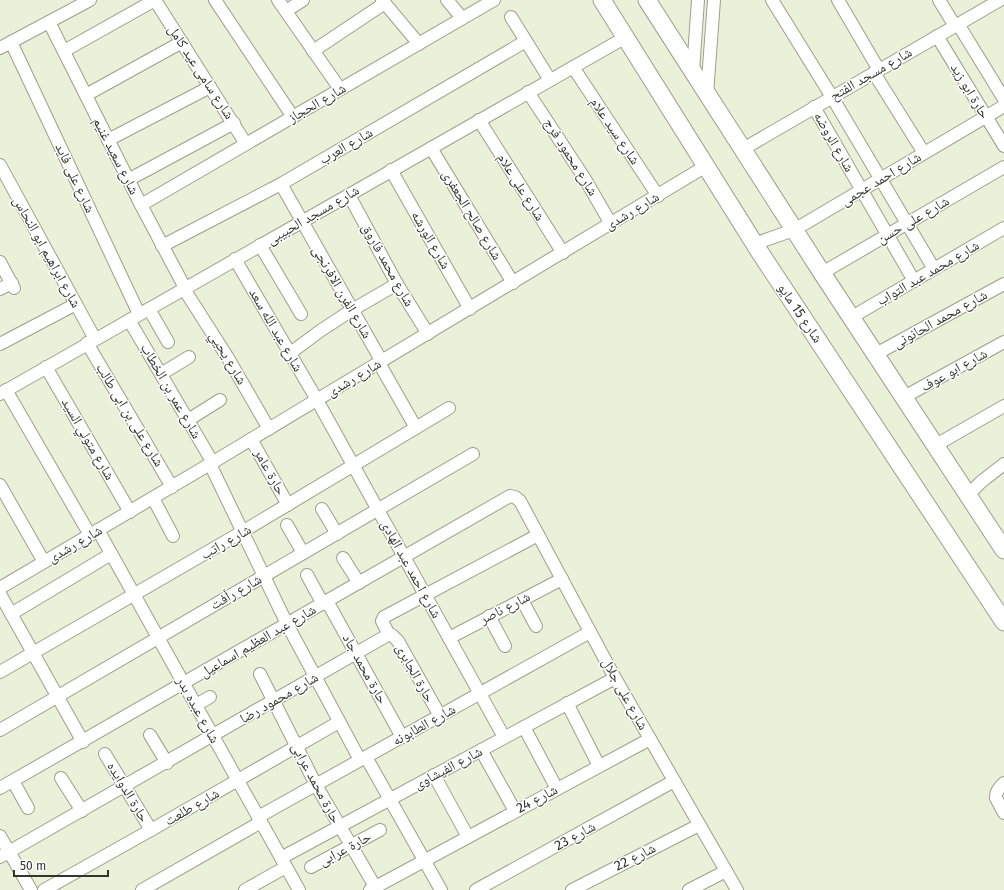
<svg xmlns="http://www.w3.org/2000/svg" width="1004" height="890" viewBox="0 0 1004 890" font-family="'Fira Sans','Noto Naskh Arabic',sans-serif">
<rect width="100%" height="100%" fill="#e9f1d8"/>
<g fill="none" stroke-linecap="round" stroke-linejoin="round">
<!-- minor casing -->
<g stroke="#9aa18a" stroke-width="14">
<g id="minor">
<polyline points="155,0 246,144"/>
<polyline points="215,0 293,117"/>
<polyline points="278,0 340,89"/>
<polyline points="382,0 419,44"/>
<polyline points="447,0 462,18"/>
<polyline points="772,0 832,97 934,269"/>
<polyline points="838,0 879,70"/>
<polyline points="939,0 955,26"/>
<polyline points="286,11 303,0"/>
<polyline points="511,17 550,80"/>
<polyline points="49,22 141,205 185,288"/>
<polyline points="958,24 1004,99"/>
<polyline points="937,36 1004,146"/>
<polyline points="11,42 139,314"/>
<polyline points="0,48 90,0"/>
<polyline points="64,51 155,0"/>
<polyline points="313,51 385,3"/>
<polyline points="573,67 658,196"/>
<polyline points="693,71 698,0"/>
<polyline points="874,73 924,153"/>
<polyline points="528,92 585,179 611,224"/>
<polyline points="707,94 714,0"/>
<polyline points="86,95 182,42"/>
<polyline points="814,107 914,281"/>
<polyline points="479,120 563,253"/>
<polyline points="108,140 210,87"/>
<polyline points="431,148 513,283"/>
<polyline points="743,149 1000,0"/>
<polyline points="0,165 95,339"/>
<polyline points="391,170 470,309"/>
<polyline points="128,180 234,123"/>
<polyline points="281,184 382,362"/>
<polyline points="349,195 397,284 428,334"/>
<polyline points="141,205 494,0"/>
<polyline points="754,244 794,230 1004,106"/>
<polyline points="260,245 301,314"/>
<polyline points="162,246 281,184 526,41"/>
<polyline points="235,259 317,400 504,737"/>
<polyline points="0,262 14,288"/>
<polyline points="822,273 1004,167"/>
<polyline points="0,289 12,283"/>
<polyline points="184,289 228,358 269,429"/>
<polyline points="149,309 168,342"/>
<polyline points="852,317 1004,228"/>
<polyline points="129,320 213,463"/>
<polyline points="87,343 172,487"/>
<polyline points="0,344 76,304"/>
<polyline points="289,354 320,331 352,310 397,284"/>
<polyline points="876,354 1004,284"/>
<polyline points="379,363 416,428"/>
<polyline points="46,367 130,512"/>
<polyline points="161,374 189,357"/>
<polyline points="6,390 90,535"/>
<polyline points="0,394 626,37"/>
<polyline points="904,397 1004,342"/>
<polyline points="188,420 220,400"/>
<polyline points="251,439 288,505"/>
<polyline points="936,445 1004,406"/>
<polyline points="210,464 287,624 360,760"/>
<polyline points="0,485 44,562"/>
<polyline points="968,495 981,482 1004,464"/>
<polyline points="153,498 173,536"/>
<polyline points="322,509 337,534"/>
<polyline points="287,525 303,553"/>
<polyline points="98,530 299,890"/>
<polyline points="343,558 359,583"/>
<polyline points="307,575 323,604"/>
<polyline points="0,588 210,464 706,166"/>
<polyline points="0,594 83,742"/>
<polyline points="522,600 536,626"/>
<polyline points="327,601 402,737"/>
<polyline points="11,614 111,554"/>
<polyline points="489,616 505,646"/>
<polyline points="387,634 392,635 398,641 440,716"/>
<polyline points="449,638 562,579"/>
<polyline points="0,672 242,532 449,408"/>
<polyline points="260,674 316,785 377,890"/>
<polyline points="567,703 599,766"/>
<polyline points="196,705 210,697"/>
<polyline points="524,727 557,789"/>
<polyline points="0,730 473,454"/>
<polyline points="150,735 167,763"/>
<polyline points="481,750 515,811"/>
<polyline points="105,754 151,830"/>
<polyline points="366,757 441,890"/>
<polyline points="434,775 468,837"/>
<polyline points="61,778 82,811"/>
<polyline points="13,781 28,808"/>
<path d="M1004,783C1000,787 995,792 996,798L1004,813"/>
<polyline points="0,788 510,496 515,497 520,501 615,678 737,890"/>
<polyline points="258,817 590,632"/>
<polyline points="0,836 31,890"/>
<polyline points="0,857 386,636 388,633 382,621 384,617 538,535"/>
<polyline points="281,858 615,678"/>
<polyline points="311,867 380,830"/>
<polyline points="44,890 151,830 339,722"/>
<polyline points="142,890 261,822"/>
<polyline points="245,890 286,867"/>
<polyline points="370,890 650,739"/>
<polyline points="476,890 674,781"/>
<polyline points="572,890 699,825"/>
<polyline points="689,890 726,871"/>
</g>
</g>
<!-- secondary casing -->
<g stroke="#9aa18a" stroke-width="19">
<g id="secondary">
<polyline points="602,0 759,251 1004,622"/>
<polyline points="647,0 822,273 1004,550"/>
</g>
</g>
<!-- minor -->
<use href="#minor" stroke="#fff" stroke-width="12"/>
<!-- secondary -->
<use href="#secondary" stroke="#fff" stroke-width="17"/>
</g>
<g text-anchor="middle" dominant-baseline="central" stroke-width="3" stroke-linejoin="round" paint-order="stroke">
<!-- street labels -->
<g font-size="14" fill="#32352b" stroke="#fff">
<text transform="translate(201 72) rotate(57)">شارع سامى عيد كامل</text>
<text transform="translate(871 74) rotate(-30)">شارع مسجد الفتح</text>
<text transform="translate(970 91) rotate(59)">حارة ابو زيد</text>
<text transform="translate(317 103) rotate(-30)">شارع الحجاز</text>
<text transform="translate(615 131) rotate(56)">شارع سيد علام</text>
<text transform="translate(834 142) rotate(60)">شارع الروضه</text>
<text transform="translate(346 146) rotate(-30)">شارع العرب</text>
<text transform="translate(116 156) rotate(63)">شارع سعيد غنيم</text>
<text transform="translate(571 157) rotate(58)">شارع محمود فرج</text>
<text transform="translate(75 178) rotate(65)">شارع على فايد</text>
<text transform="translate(881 179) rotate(-31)">شارع احمد عجمى</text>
<text transform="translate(521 187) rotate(58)">شارع على علام</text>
<text transform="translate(632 211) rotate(-31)">شارع رشدى</text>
<text transform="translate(313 215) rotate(-30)">شارع مسجد الحبيبى</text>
<text transform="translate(472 215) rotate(59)">شارع صالح الجعفرى</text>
<text transform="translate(913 220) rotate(-30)">شارع على حسن</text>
<text transform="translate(431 240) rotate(60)">شارع الورشه</text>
<text transform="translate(47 252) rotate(61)">شارع ابراهيم ابو النحاس</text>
<text transform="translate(388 265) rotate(61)">شارع محمد فاروق</text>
<text transform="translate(928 273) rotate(-30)">شارع محمد عبد التواب</text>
<text transform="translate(342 292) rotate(60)">شارع الفرن الافرنجى</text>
<text transform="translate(800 313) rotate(56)">شارع 15 مايو</text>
<text transform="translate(940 319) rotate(-29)">شارع محمد الحانونى</text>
<text transform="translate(276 330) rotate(60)">شارع عبد الله سعد</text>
<text transform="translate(228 358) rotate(59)">شارع يحيي</text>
<text transform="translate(954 370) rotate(-29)">شارع ابو عوف</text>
<text transform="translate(354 378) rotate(-31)">شارع رشدى</text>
<text transform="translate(171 391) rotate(60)">شارع عمر بن الخطاب</text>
<text transform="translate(130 415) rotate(59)">شارع على بن ابى طالب</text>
<text transform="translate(88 439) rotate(60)">شارع متولي السيد</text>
<text transform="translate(270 472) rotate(61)">حارة عامر</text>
<text transform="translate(226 542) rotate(-30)">شارع راتب</text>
<text transform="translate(75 544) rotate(-30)">شارع رشدى</text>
<text transform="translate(411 569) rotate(61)">شارع احمد عبد الهادى</text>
<text transform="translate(236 592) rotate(-30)">شارع رأفت</text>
<text transform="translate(505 608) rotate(-27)">شارع ناصر</text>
<text transform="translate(258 641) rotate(-30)">شارع عبد العظيم اسماعيل</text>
<text transform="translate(365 669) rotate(61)">حارة محمد جاد</text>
<text transform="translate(415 673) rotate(61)">حارة الجابرى</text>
<text transform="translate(625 694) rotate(61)">شارع على جلال</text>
<text transform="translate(279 698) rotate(-30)">شارع محمود رضا</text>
<text transform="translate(198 710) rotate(61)">شارع عبده بدر</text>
<text transform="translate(424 725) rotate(-29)">شارع الطابونه</text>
<text transform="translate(448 768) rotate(-28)">شارع الفيشاوى</text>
<text transform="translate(316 783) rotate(62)">حارة محمد عرابى</text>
<text transform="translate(128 792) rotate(59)">حارة الدوايده</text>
<text transform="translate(537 799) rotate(-28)">شارع 24</text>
<text transform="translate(192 807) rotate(-30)">شارع طلعت</text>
<text transform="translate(575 836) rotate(-29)">شارع 23</text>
<text transform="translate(345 849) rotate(-28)">حارة عرابى</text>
<text transform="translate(635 857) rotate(-27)">شارع 22</text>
</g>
</g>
<!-- scale -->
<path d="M14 870v6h94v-6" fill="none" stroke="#32352b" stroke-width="2"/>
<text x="20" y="870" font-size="12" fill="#32352b" stroke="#ffffff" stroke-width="3" paint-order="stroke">50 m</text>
</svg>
